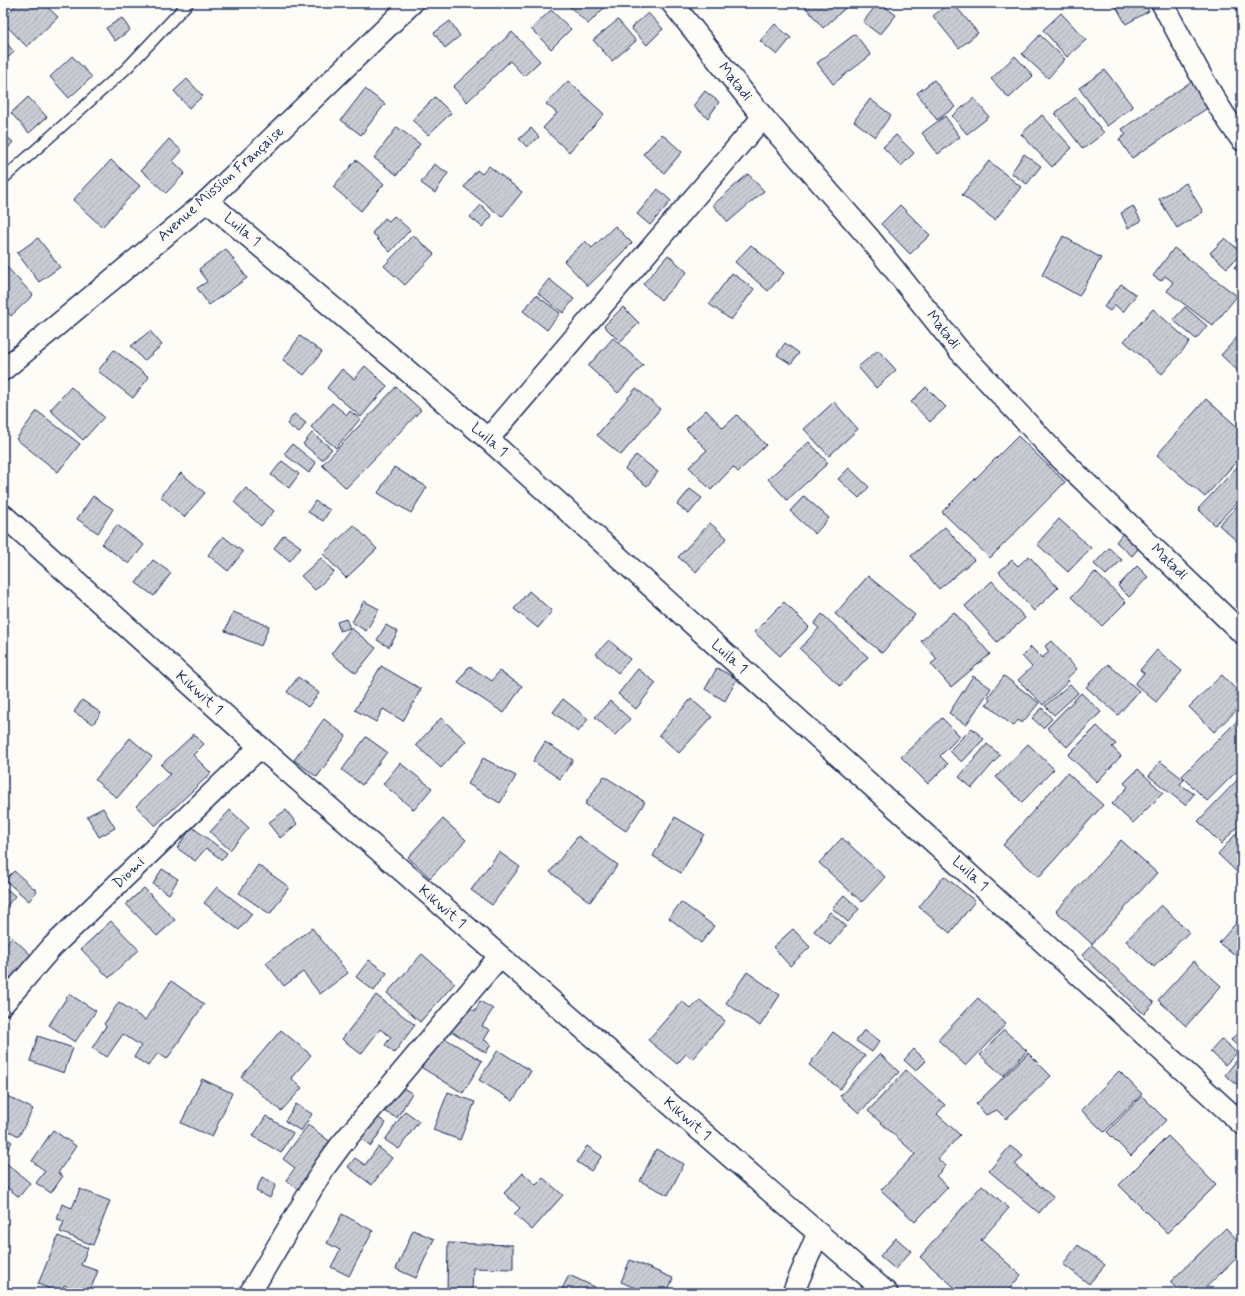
<svg xmlns="http://www.w3.org/2000/svg" width="1245" height="1296" viewBox="0 0 1245 1296" font-family="Mynerve,sans-serif">
<defs>
<pattern id="building-hatch" width="6" height="6" patternUnits="userSpaceOnUse"><rect width="6" height="6" fill="#c9ccd3"/><path d="M-1 1l2-2M0 6l6-6M5 7l2-2" fill="none" stroke="#acb0b8"/></pattern>
</defs>
<rect width="100%" height="100%" fill="#fdfcf7"/>
<filter id="ink" filterUnits="userSpaceOnUse"><feTurbulence type="fractalNoise" baseFrequency=".025" numOctaves="2"/><feDisplacementMap in="SourceGraphic" scale="8" xChannelSelector="R" yChannelSelector="G"/><feConvolveMatrix kernelMatrix="1 2 1 2 8 2 1 2 1" color-interpolation-filters="sRGB"/></filter>
<g filter="url(#ink)">
<!-- building -->
<g fill="url(#building-hatch)" stroke="#1b2f5e">
<polygon points="18,3 43,3 58,17 27,47 3,22 3,18"/>
<polygon points="566,3 609,3 588,24"/>
<polygon points="802,3 851,3 823,28"/>
<polygon points="878,3 880,3 896,15 880,35 863,22"/>
<polygon points="949,3 953,3 978,33 959,48 933,16"/>
<polygon points="1114,3 1144,3 1149,11 1126,24"/>
<polygon points="1231,3 1242,3 1242,16"/>
<polygon points="551,10 571,29 551,49 531,29"/>
<polygon points="648,13 663,29 647,45 631,28"/>
<polygon points="1061,13 1086,40 1067,57 1043,30"/>
<polygon points="122,18 130,30 115,41 106,28"/>
<polygon points="618,20 636,41 612,61 593,40"/>
<polygon points="450,21 460,36 445,48 434,33"/>
<polygon points="775,24 791,38 777,55 760,41"/>
<polygon points="512,32 540,61 524,76 510,61 467,102 453,87"/>
<polygon points="855,34 871,55 833,84 817,63"/>
<polygon points="1040,35 1065,59 1048,78 1022,54"/>
<polygon points="3,39 14,52 3,62"/>
<polygon points="72,56 92,77 69,98 50,77"/>
<polygon points="1015,56 1033,76 1009,98 991,79"/>
<polygon points="1105,70 1133,107 1107,126 1079,88"/>
<polygon points="187,79 203,96 189,108 174,91"/>
<polygon points="934,80 955,107 937,120 917,93"/>
<polygon points="568,81 604,114 569,152 543,128 557,113 546,104"/>
<polygon points="1192,81 1209,107 1132,158 1119,139 1126,135 1122,129"/>
<polygon points="365,89 385,104 361,135 341,120"/>
<polygon points="705,91 719,102 708,118 693,106"/>
<polygon points="28,97 47,117 29,133 11,113"/>
<polygon points="435,97 451,113 428,135 412,120"/>
<polygon points="1076,97 1104,133 1083,149 1055,113"/>
<polygon points="974,98 989,117 967,134 952,116"/>
<polygon points="870,99 891,115 875,137 854,121"/>
<polygon points="1042,115 1072,148 1052,167 1021,134"/>
<polygon points="945,116 960,137 938,154 922,133"/>
<polygon points="397,127 420,144 397,175 374,158"/>
<polygon points="531,128 539,137 527,147 519,139"/>
<polygon points="3,134 13,142 3,154"/>
<polygon points="662,134 682,152 664,173 643,154"/>
<polygon points="896,135 914,153 901,166 883,147"/>
<polygon points="169,139 182,151 173,161 185,173 166,193 141,170"/>
<polygon points="1024,154 1041,166 1027,184 1011,173"/>
<polygon points="111,160 140,186 102,227 73,200"/>
<polygon points="356,160 384,184 361,211 333,187"/>
<polygon points="989,161 1021,187 995,220 962,195"/>
<polygon points="434,164 448,173 435,193 421,183"/>
<polygon points="489,166 522,192 502,217 464,187 477,170 482,174"/>
<polygon points="748,174 764,191 728,222 713,205"/>
<polygon points="1186,183 1203,212 1177,228 1159,199"/>
<polygon points="658,189 671,201 650,225 637,214"/>
<polygon points="481,205 492,216 482,227 470,217"/>
<polygon points="900,205 930,235 910,254 881,224"/>
<polygon points="1133,206 1141,221 1128,228 1121,213"/>
<polygon points="394,216 410,230 390,252 377,239 378,238 372,233 385,218 389,221"/>
<polygon points="615,226 632,243 588,286 564,261 585,241 592,248"/>
<polygon points="413,235 434,254 405,285 384,266"/>
<polygon points="1063,236 1101,258 1079,296 1042,275"/>
<polygon points="38,238 60,267 39,282 17,253"/>
<polygon points="1225,238 1242,253 1227,268 1210,253"/>
<polygon points="751,245 784,273 768,291 735,262"/>
<polygon points="1174,248 1237,296 1213,326 1167,291 1173,282 1165,276 1161,281 1153,276"/>
<polygon points="226,249 247,278 209,305 197,288 207,282 199,269"/>
<polygon points="668,255 687,272 661,300 643,284"/>
<polygon points="1242,259 1242,276 1234,267"/>
<polygon points="4,264 33,295 11,316 3,307"/>
<polygon points="732,273 754,289 731,320 709,304"/>
<polygon points="549,279 574,299 563,313 538,293"/>
<polygon points="1121,284 1136,295 1123,312 1115,305 1110,311 1104,307"/>
<polygon points="536,295 560,313 547,330 523,311"/>
<polygon points="623,307 639,323 620,342 604,326"/>
<polygon points="1185,307 1207,326 1196,339 1173,320"/>
<polygon points="1153,309 1190,342 1162,374 1124,341"/>
<polygon points="150,331 162,345 144,361 131,346"/>
<polygon points="1242,332 1242,375 1221,355"/>
<polygon points="300,336 322,352 304,375 283,360"/>
<polygon points="613,338 643,365 618,393 588,366"/>
<polygon points="785,343 799,353 791,364 777,355"/>
<polygon points="114,350 149,377 133,398 98,371"/>
<polygon points="878,350 896,370 876,388 858,367"/>
<polygon points="365,366 387,386 361,417 327,388 342,369 354,379"/>
<polygon points="71,387 104,417 83,440 50,410"/>
<polygon points="396,387 421,410 346,488 322,465"/>
<polygon points="926,387 946,407 930,422 911,402"/>
<polygon points="636,388 660,409 621,455 597,435"/>
<polygon points="1206,399 1242,431 1242,455 1205,497 1157,455"/>
<polygon points="834,402 858,429 829,456 804,429"/>
<polygon points="332,403 347,415 350,411 360,419 336,448 311,427"/>
<polygon points="706,410 723,428 737,415 766,445 738,472 733,467 711,490 689,467 707,450 686,429"/>
<polygon points="37,411 80,444 58,472 16,439"/>
<polygon points="294,414 306,423 299,433 287,424"/>
<polygon points="312,433 332,449 322,460 303,444"/>
<polygon points="1018,436 1065,482 990,558 942,512"/>
<polygon points="809,442 828,463 787,500 768,479"/>
<polygon points="292,444 316,463 309,473 284,454"/>
<polygon points="636,455 658,472 647,486 625,469"/>
<polygon points="282,461 299,474 289,488 271,475"/>
<polygon points="1240,464 1242,466 1242,497 1215,525 1198,509"/>
<polygon points="394,467 427,487 411,513 378,493"/>
<polygon points="849,468 869,487 859,498 838,479"/>
<polygon points="181,473 205,493 184,517 160,496"/>
<polygon points="246,488 274,511 261,526 234,502"/>
<polygon points="690,489 702,498 689,514 677,505"/>
<polygon points="93,496 113,509 98,533 77,519"/>
<polygon points="804,496 829,518 815,534 790,511"/>
<polygon points="315,501 330,510 323,521 308,512"/>
<polygon points="1242,501 1242,544 1241,545 1219,525"/>
<polygon points="1059,519 1091,548 1068,572 1037,544"/>
<polygon points="710,523 727,538 696,572 678,557"/>
<polygon points="117,525 144,545 129,564 102,544"/>
<polygon points="354,525 377,549 346,578 323,554"/>
<polygon points="945,527 974,560 939,589 911,556"/>
<polygon points="1127,528 1144,542 1132,556 1116,542"/>
<polygon points="284,535 301,547 290,561 274,548"/>
<polygon points="223,536 243,552 228,571 208,555"/>
<polygon points="1109,548 1122,560 1106,575 1094,564"/>
<polygon points="1029,556 1058,588 1034,611 999,572 1012,560 1018,566"/>
<polygon points="321,558 334,572 315,590 301,576"/>
<polygon points="153,560 171,573 154,596 136,583"/>
<polygon points="1137,566 1148,577 1129,597 1118,586"/>
<polygon points="1095,572 1126,602 1102,626 1071,597"/>
<polygon points="868,576 915,615 882,653 835,614"/>
<polygon points="992,581 1025,618 997,642 965,606"/>
<polygon points="529,591 552,611 538,628 514,609"/>
<polygon points="364,601 379,609 366,631 352,622"/>
<polygon points="784,602 809,627 780,656 754,632"/>
<polygon points="233,612 269,626 261,646 225,631"/>
<polygon points="954,612 990,654 951,687 931,664 937,659 921,641"/>
<polygon points="822,614 868,657 840,686 800,649 819,628 814,624"/>
<polygon points="346,619 350,628 340,631 337,622"/>
<polygon points="386,625 398,632 389,647 377,640"/>
<polygon points="351,628 376,648 356,673 331,654"/>
<polygon points="609,640 630,659 618,673 596,654"/>
<polygon points="1051,641 1077,669 1066,679 1069,681 1043,705 1018,680 1032,667 1022,656 1031,647 1042,658 1049,652 1045,646"/>
<polygon points="1157,650 1182,671 1156,702 1135,684 1144,673 1140,670"/>
<polygon points="1108,664 1139,691 1118,715 1086,687"/>
<polygon points="381,666 421,689 403,721 383,709 376,722 355,710"/>
<polygon points="469,666 492,681 499,671 522,686 504,713 458,683"/>
<polygon points="717,668 737,679 725,701 705,689"/>
<polygon points="638,669 656,683 636,709 618,694"/>
<polygon points="1222,675 1242,696 1242,705 1214,732 1189,707"/>
<polygon points="973,676 991,688 966,725 949,713"/>
<polygon points="1004,676 1039,703 1022,723 1018,720 1013,726 986,704 990,700 988,697"/>
<polygon points="298,677 319,693 308,707 287,692"/>
<polygon points="1070,684 1078,693 1054,715 1045,706"/>
<polygon points="1081,693 1101,712 1067,747 1047,728"/>
<polygon points="563,699 588,719 578,732 553,712"/>
<polygon points="691,699 712,717 679,753 659,735"/>
<polygon points="82,700 101,713 93,724 74,712"/>
<polygon points="610,701 630,719 615,735 595,717"/>
<polygon points="1042,708 1052,719 1043,728 1032,718"/>
<polygon points="1242,716 1242,766 1207,801 1182,776"/>
<polygon points="441,718 466,741 441,768 416,745"/>
<polygon points="942,718 960,736 940,756 948,764 928,784 901,757"/>
<polygon points="324,719 346,736 317,777 294,760"/>
<polygon points="1097,726 1116,744 1112,747 1121,756 1097,782 1068,755"/>
<polygon points="972,728 984,739 962,762 949,751"/>
<polygon points="194,734 204,744 193,755 211,773 155,826 136,806 170,774 161,765"/>
<polygon points="366,737 387,752 362,785 342,770"/>
<polygon points="130,738 152,757 117,798 95,780"/>
<polygon points="545,742 573,760 560,779 533,761"/>
<polygon points="987,744 1000,755 972,788 959,777"/>
<polygon points="1028,744 1054,769 1022,802 996,777"/>
<polygon points="483,758 516,776 500,803 468,784"/>
<polygon points="1160,761 1184,780 1180,784 1194,794 1185,805 1149,776"/>
<polygon points="400,763 432,788 414,810 383,784"/>
<polygon points="1138,769 1163,793 1133,823 1112,804 1128,787 1124,783"/>
<polygon points="1067,773 1103,805 1039,877 1003,845"/>
<polygon points="1242,775 1242,822 1221,844 1198,821"/>
<polygon points="604,776 645,802 626,831 585,804"/>
<polygon points="103,808 115,828 99,837 87,816"/>
<polygon points="230,810 249,828 230,850 210,832"/>
<polygon points="286,810 297,824 280,838 268,823"/>
<polygon points="675,817 704,834 681,873 653,856"/>
<polygon points="443,819 466,840 430,878 408,857"/>
<polygon points="192,827 227,853 222,860 206,848 195,861 177,848"/>
<polygon points="1242,827 1242,877 1218,854"/>
<polygon points="578,836 618,865 590,902 550,872"/>
<polygon points="842,838 885,877 862,902 819,863"/>
<polygon points="1121,840 1157,873 1092,944 1056,911"/>
<polygon points="499,852 520,867 492,905 471,890"/>
<polygon points="258,865 289,887 270,914 239,893"/>
<polygon points="162,869 178,879 169,894 153,884"/>
<polygon points="14,871 37,891 29,901 5,880"/>
<polygon points="944,876 975,901 950,933 919,907"/>
<polygon points="3,886 15,896 5,908 3,906"/>
<polygon points="217,887 252,914 239,930 204,903"/>
<polygon points="144,888 175,920 157,936 126,904"/>
<polygon points="844,895 859,909 848,922 832,908"/>
<polygon points="681,902 714,926 701,943 669,918"/>
<polygon points="1161,905 1189,932 1154,967 1126,941"/>
<polygon points="830,912 846,926 830,945 814,931"/>
<polygon points="1242,916 1242,945 1234,955 1219,943"/>
<polygon points="111,921 139,950 109,978 81,949"/>
<polygon points="312,928 348,973 320,994 303,972 284,986 266,963"/>
<polygon points="793,929 810,947 790,966 773,947"/>
<polygon points="12,937 31,955 10,978 3,972 3,947"/>
<polygon points="1092,945 1154,1003 1144,1014 1082,955"/>
<polygon points="422,954 455,983 420,1022 387,993"/>
<polygon points="369,960 387,973 374,991 356,977"/>
<polygon points="1194,961 1221,986 1186,1026 1158,1000"/>
<polygon points="747,972 780,995 760,1026 726,1003"/>
<polygon points="171,981 204,1004 167,1059 158,1053 148,1066 134,1057 141,1046 123,1034 107,1057 92,1048 106,1026 104,1024 119,1002 145,1020"/>
<polygon points="69,994 96,1011 75,1042 49,1025"/>
<polygon points="376,995 415,1025 394,1053 385,1045 391,1037 380,1029 361,1054 342,1039"/>
<polygon points="978,998 1006,1024 966,1066 938,1040"/>
<polygon points="700,1000 725,1021 692,1059 686,1054 677,1064 648,1040 682,1001 691,1009"/>
<polygon points="480,1001 493,1009 482,1026 490,1030 484,1040 491,1044 486,1053 451,1031 466,1006 475,1011"/>
<polygon points="281,1030 311,1055 291,1078 302,1088 281,1111 241,1077"/>
<polygon points="864,1030 880,1041 872,1052 856,1041"/>
<polygon points="1004,1030 1027,1051 1003,1076 980,1055"/>
<polygon points="1240,1030 1242,1032 1242,1050 1231,1040"/>
<polygon points="833,1032 865,1056 840,1089 809,1065"/>
<polygon points="438,1034 482,1061 463,1093 419,1066"/>
<polygon points="38,1036 73,1048 64,1073 30,1061"/>
<polygon points="1221,1039 1237,1053 1225,1065 1210,1051"/>
<polygon points="914,1049 926,1061 916,1071 904,1060"/>
<polygon points="498,1050 531,1071 513,1101 479,1080"/>
<polygon points="1028,1053 1051,1076 1006,1119 997,1110 986,1115 976,1104"/>
<polygon points="880,1054 899,1072 859,1113 840,1096"/>
<polygon points="1237,1060 1242,1064 1242,1077 1236,1084 1225,1075"/>
<polygon points="906,1070 945,1105 937,1114 960,1135 938,1159 946,1166 936,1176 948,1187 915,1222 881,1190 915,1154 868,1111"/>
<polygon points="1119,1071 1142,1094 1104,1132 1081,1110"/>
<polygon points="202,1079 232,1093 212,1137 181,1123"/>
<polygon points="399,1086 412,1093 397,1118 385,1112"/>
<polygon points="448,1092 475,1102 460,1140 433,1130"/>
<polygon points="7,1096 33,1109 19,1136 3,1128 3,1104"/>
<polygon points="1142,1096 1166,1120 1131,1156 1107,1132"/>
<polygon points="296,1104 312,1114 301,1131 285,1121"/>
<polygon points="405,1111 419,1121 399,1149 385,1140"/>
<polygon points="374,1115 386,1123 371,1146 359,1137"/>
<polygon points="266,1116 293,1133 281,1153 253,1136"/>
<polygon points="308,1125 332,1143 298,1189 286,1180 295,1168 283,1159"/>
<polygon points="53,1130 76,1146 58,1173 63,1176 51,1193 36,1183 45,1171 32,1161"/>
<polygon points="3,1136 12,1142 3,1156"/>
<polygon points="1168,1136 1216,1185 1167,1233 1119,1185"/>
<polygon points="587,1146 602,1156 591,1171 577,1162"/>
<polygon points="1010,1146 1023,1156 1015,1165 1053,1197 1039,1213 989,1171"/>
<polygon points="378,1147 392,1158 372,1185 348,1167 355,1158 365,1165"/>
<polygon points="656,1149 684,1164 668,1195 640,1181"/>
<polygon points="5,1162 30,1183 19,1197 3,1184 3,1165"/>
<polygon points="523,1173 536,1185 543,1178 563,1195 532,1230 514,1214 520,1208 504,1193"/>
<polygon points="262,1177 276,1184 270,1198 256,1191"/>
<polygon points="982,1185 1009,1208 981,1240 1021,1275 1006,1293 961,1293 920,1257"/>
<polygon points="80,1189 110,1201 93,1245 60,1232 64,1221 57,1219 62,1204 72,1208"/>
<polygon points="342,1214 373,1231 349,1276 331,1267 340,1250 327,1243"/>
<polygon points="1226,1228 1242,1245 1242,1253 1200,1293 1181,1293 1170,1282"/>
<polygon points="413,1230 434,1239 416,1278 396,1269"/>
<polygon points="58,1236 88,1248 81,1265 98,1271 89,1293 84,1293 64,1285 60,1293 38,1284"/>
<polygon points="896,1238 911,1251 895,1269 880,1256"/>
<polygon points="448,1243 513,1245 513,1269 473,1268 472,1290 447,1290"/>
<polygon points="1078,1245 1105,1265 1089,1284 1063,1264"/>
<polygon points="630,1260 673,1278 667,1293 647,1293 621,1282"/>
<polygon points="569,1275 595,1287 592,1293 572,1293 562,1289"/>
</g>
<g fill="none" stroke-linecap="round" stroke-linejoin="round">
<!-- service casing -->
<g stroke="#1b2f5e" stroke-width="13">
<polyline id="service" points="3,179 127,68 188,3"/>
</g>
<!-- minor casing -->
<g stroke="#1b2f5e" stroke-width="24">
<g id="minor">
<polyline points="672,3 763,117 870,239 958,349 1057,455 1242,633"/>
<path d="M1162,3C1187,49 1210,98 1242,140"/>
<polyline points="207,201 488,439 914,824 1242,1124"/>
<polyline points="3,370 207,201 412,3"/>
<polyline points="488,439 763,117"/>
<polyline points="3,515 260,747 887,1293"/>
<polyline points="3,1004 52,947 260,747"/>
<polyline points="250,1293 324,1168 341,1145 499,957"/>
<polyline points="793,1293 818,1233"/>
</g>
</g>
<!-- service -->
<use href="#service" stroke="#fdfcf7" stroke-width="10"/>
<!-- minor -->
<use href="#minor" stroke="#fdfcf7" stroke-width="21"/>
</g>
</g>
<g text-anchor="middle" dominant-baseline="central" stroke-width="3.5" stroke-linejoin="round" paint-order="stroke">
<!-- street labels -->
<g font-size="15" fill="#1b2f5e" stroke="#fdfcf7">
<text transform="translate(735 82) rotate(51)">Matadi</text>
<text transform="translate(221 184) rotate(-42)">Avenue Mission Française</text>
<text transform="translate(242 230) rotate(40)">Luila 1</text>
<text transform="translate(943 330) rotate(51)">Matadi</text>
<text transform="translate(489 440) rotate(41)">Luila 1</text>
<text transform="translate(1169 562) rotate(44)">Matadi</text>
<text transform="translate(729 657) rotate(42)">Luila 1</text>
<text transform="translate(199 693) rotate(42)">Kikwit 1</text>
<text transform="translate(129 873) rotate(-44)">Diomi</text>
<text transform="translate(970 874) rotate(43)">Luila 1</text>
<text transform="translate(442 907) rotate(41)">Kikwit 1</text>
<text transform="translate(687 1119) rotate(41)">Kikwit 1</text>
</g>
</g>
<!-- margin -->
<rect width="1245" height="1296" fill="none" stroke="#fdfcf7" stroke-width="16"/>
<rect x="8" y="8" width="1229" height="1280" fill="none" stroke="#1b2f5e" stroke-width="1.5" filter="url(#ink)"/>
</svg>
